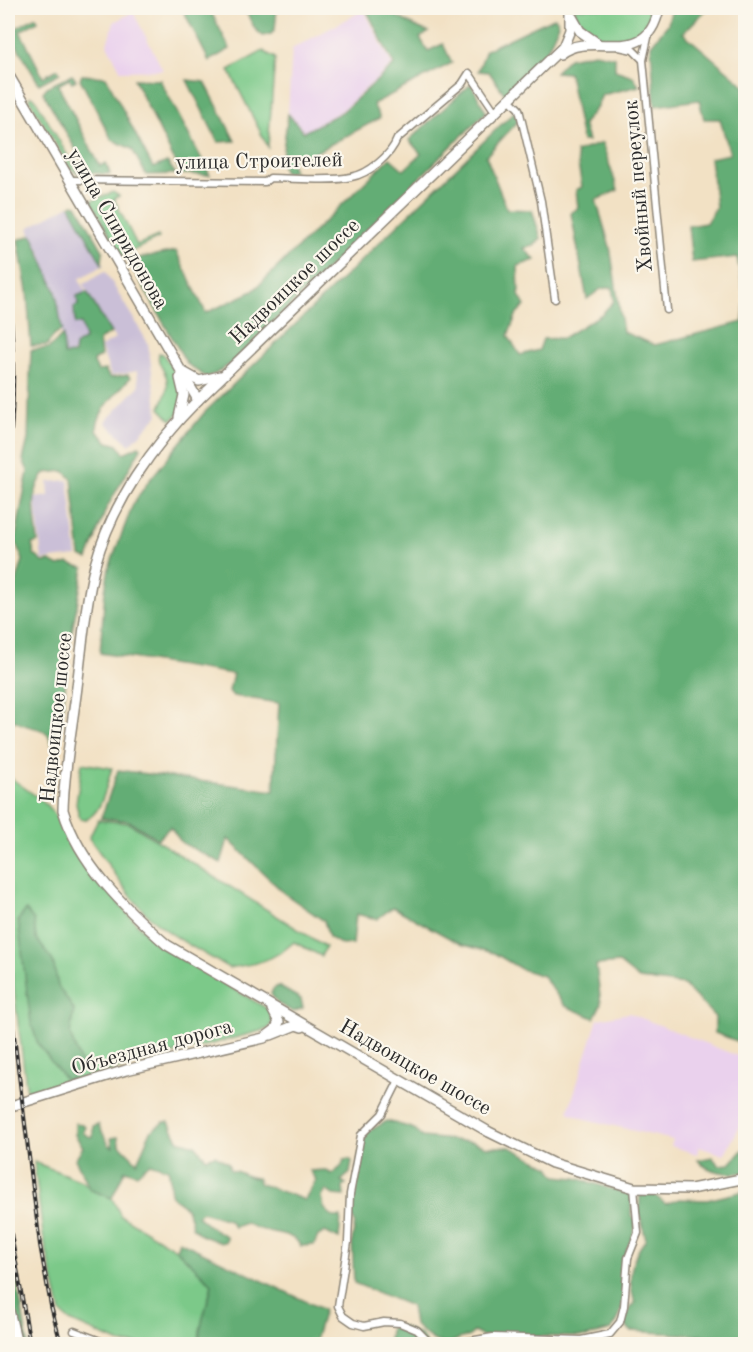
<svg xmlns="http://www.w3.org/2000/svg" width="753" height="1352" viewBox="0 0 753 1352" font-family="'Old Standard TT',serif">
<rect width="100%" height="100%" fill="#fbf7ec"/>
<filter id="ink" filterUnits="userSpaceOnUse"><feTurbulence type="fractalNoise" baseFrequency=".0167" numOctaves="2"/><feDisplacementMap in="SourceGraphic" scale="12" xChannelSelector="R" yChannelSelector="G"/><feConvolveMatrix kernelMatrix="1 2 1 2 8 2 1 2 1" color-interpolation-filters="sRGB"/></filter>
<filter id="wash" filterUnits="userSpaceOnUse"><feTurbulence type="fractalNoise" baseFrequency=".008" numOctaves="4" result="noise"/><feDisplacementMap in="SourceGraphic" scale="24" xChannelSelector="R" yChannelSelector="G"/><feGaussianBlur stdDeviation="1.35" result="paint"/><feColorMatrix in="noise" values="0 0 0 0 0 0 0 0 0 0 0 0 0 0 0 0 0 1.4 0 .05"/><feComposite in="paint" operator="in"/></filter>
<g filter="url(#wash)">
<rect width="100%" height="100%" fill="#f2e1c4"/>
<!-- built -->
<g fill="#ead1ed">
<polygon points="364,10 392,65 341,111 304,131 288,112 292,49"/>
<polygon points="133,12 163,70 121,71 107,44 114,22"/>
<polygon points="629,1013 745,1059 745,1117 724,1155 699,1147 697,1154 671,1146 673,1140 585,1119 568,1112 598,1019"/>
</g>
<!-- industrial -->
<g fill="#cabfd7">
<polygon points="70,205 104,265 79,279 86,292 78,297 86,339 71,354 63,355 59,312 41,253 28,228"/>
<polygon points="105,271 148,343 158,415 130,445 105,422 139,386 137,371 111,376 101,347 115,339 83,284"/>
<polygon points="68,480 77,556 42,560 35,498 49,496 48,482"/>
</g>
<!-- green -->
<g fill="#7bc989" stroke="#537a5a" stroke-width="1.5">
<path d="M574,8H656C642,53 585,56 574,8Z"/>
<polygon points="263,51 275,58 268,147 229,70"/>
<polygon points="31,96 34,97 79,175 69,167 29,99"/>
<polygon points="113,192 119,196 114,199 137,245 158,236 159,238 122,256 91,201"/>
<path d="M159,353L163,354C174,369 195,407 171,420L160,408C163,399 169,392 167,380C166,370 156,365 159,353Z"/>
<path d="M82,763L112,768C106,785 103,814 84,820L80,819L76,804Z"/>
<polygon points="8,776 44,802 59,820 66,837 124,910 156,944 268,1009 273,1021 268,1029 27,1093 8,944"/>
<path d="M98,820L129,823L326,947L321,956L294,942C273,961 256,964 229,968C203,953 174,938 151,918C127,896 109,864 89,838Z"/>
<path d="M34,1162L84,1182L91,1190L112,1198L121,1216L176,1249L212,1284C208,1306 199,1322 199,1344H122L70,1321L61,1313L43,1235Z"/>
</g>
<!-- forest -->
<g fill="#64ad75" stroke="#486c50" stroke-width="1.5">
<polygon points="182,8 209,8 230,49 209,61"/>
<polygon points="244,8 277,8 275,29 271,34 263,36 255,29"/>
<path d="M368,8C390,7 408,26 429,32L420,38L428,51L443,44L452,63L373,104L380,118L307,157L304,153L290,161L294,171L284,173L281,164L288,114L304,132L342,112L394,65L366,9Z"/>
<polygon points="672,8 708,8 683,33 745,86 745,1044 715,1033 715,1017 684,985 639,979 619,963 596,965 601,1004 594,1018 565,1006 543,976 521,969 494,953 460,944 393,907 377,919 356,914 353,944 342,945 329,937 324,921 285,894 228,839 221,863 182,843 170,827 158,839 129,821 101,818 118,770 274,791 279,703 233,696 229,691 233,674 100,653 105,590 109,568 133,504 148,482 204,413 514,112 518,121 486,156 507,209 532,210 541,238 534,246 524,248 535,260 518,266 519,295 525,306 517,313 508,336 520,355 539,350 543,339 563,338 602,314 614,301 612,287 601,289 587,299 571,213 578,208 576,190 582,187 576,152 602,143 618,190 596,200 610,247 623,332 655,345 743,322 745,299 737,257 692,262 688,226 706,223 716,207 710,158 730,154 720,119 704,119 699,100 655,106 651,45 668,24"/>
<polygon points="36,17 38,21 20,31 43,77 58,69 60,73 39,84 9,32"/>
<polygon points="555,17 559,24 542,61 506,96 489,72 478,71 486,50"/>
<polygon points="595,53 615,57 615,70 633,76 639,86 602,95 596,108 583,124 588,141 582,141 569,73 555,72 569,58"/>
<polygon points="72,75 76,80 72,82 69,79 58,85 100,166 106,163 110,174 89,173 43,92 47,87"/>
<polygon points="82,75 106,77 153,168 167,162 176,174 146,175 132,149 112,140 80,79"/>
<polygon points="134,79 160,80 210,175 181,174"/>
<polygon points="187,80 205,82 235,141 218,142"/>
<polygon points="471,84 486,112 232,363 215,374 206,377 187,364 128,260 176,251 206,313 253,291 390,158 404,170 421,154 409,140"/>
<polygon points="73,204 77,205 103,251 102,264 70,206"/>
<polygon points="32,235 56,292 62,330 55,334 47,345 31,346 27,291 18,240"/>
<path d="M87,292L111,333L99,340L101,356L93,361L98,371L105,370L110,378L128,375L130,378C118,392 96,411 97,431L108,442L118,445L124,453L139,446L141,448L106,509L88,559L80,556L72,479L64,471L45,473C28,493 36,519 38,542L32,544L34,554L43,562L50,561L59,566L68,563L84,568L69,647L59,750L54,752C48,720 35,734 14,720L8,732V610L23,560L15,541L28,471L23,460L28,439L31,350L49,348L63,335L64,355L74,354L75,346L85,339L81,324H75L74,307L78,305L77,296Z"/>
<polygon points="26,910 34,920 36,938 53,961 58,986 74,1010 70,1034 82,1067 67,1082 38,1044 31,1023 18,920"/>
<polygon points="278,986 301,999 303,1008 293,1012 277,1003 271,994 273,989"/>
<path d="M387,1121L412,1128L422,1137L473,1142L487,1147H510L550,1167L556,1176L576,1178L632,1195L631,1215L636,1220C636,1233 630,1240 626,1251C617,1277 632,1307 611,1330L586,1337L482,1336L474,1332L468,1337C460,1337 456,1341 449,1343C435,1346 425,1333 414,1325L411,1306L354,1283L352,1241L355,1223L351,1212L359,1156L367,1132Z"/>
<path d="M164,1122H169L178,1140L195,1145L206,1158L215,1155L228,1163L230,1170C241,1171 247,1178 257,1178L260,1184L305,1200L316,1180L310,1171L325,1170L332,1174L341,1167L344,1160L349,1159L352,1161L350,1173L341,1181L346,1184L343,1187L344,1196L333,1195L326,1190L322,1197L324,1208L333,1217H341L339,1239L325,1232L318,1236L314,1245L301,1246C289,1228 265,1236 246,1223L234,1227L229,1220L202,1212L197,1216L210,1227L226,1236V1241L221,1243L201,1235L192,1227C188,1197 173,1204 171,1193C169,1185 171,1177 168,1169L150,1163L137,1174L125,1170L112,1198L91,1190L75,1159L83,1147L75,1135V1123L83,1124L85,1127L83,1133L90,1137L93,1136V1126L98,1124L109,1145L113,1147L111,1138L118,1137L119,1144L137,1162L151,1131Z"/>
<path d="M745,1147V1172C732,1175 707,1173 698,1160L712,1157L719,1165L730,1164Z"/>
<path d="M745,1191V1338L631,1331L624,1324L629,1310L635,1303C627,1279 630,1259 646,1239L639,1213L640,1195H654L666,1204L679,1199L707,1200Z"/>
<polygon points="8,1233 28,1344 20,1344 8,1287"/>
<path d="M179,1241L324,1310L314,1344H199C199,1321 208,1307 212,1284L176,1249Z"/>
<polygon points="401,1326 422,1336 426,1344 393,1344 389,1341 390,1328"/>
</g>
</g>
<g filter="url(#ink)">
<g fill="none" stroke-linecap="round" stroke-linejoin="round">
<!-- street casing -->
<g stroke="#8e8678" stroke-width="9">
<g id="street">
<polyline points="649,33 643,60 667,310"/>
<polyline points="619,47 633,50 643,60"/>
<polyline points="510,100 519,109 541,201 555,299"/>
<path d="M69,180L265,182L270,178C293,178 330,182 351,177C369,174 391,155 397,139L462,84L469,73L496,113"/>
<polyline points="399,1080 382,1114 361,1135 350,1194 348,1242 338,1306 343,1316 353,1323 364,1326 384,1322 400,1323 417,1330 431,1344"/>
<polyline points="74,1331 108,1344"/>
<polyline points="452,1344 493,1337 581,1340 610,1334 620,1322 624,1306 628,1258 638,1233 634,1188"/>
</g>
</g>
<!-- secondary casing -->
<g stroke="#8e8678" stroke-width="12">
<g id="secondary">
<path d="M570,8V30L563,47L198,400C153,445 112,503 95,565C85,605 82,647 77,687C72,728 64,769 63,810C79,864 126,909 167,945L489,1132L552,1163L634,1188L691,1189L746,1178"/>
<polyline points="572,17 580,31 597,43"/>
<path d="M560,54C592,28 647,71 659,8"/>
<polyline points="8,74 198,400"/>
<polyline points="183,372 199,381 220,376"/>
<polyline points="179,417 184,395 180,378"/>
<polyline points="271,1035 296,1025 302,1027"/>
<polyline points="8,1107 126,1070 264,1038 275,1030 279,1022 272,1009"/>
<polyline points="8,1306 17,1344"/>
</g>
</g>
<!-- street -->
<use href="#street" stroke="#fff" stroke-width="6"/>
<!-- secondary -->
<use href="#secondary" stroke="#fff" stroke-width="9"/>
<!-- rail casing -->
<g stroke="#2b2b2b" stroke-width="4">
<g id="rail">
<path d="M8,289C15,347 15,404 8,461"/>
<polyline points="8,987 40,1245 51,1306 61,1344"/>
<polyline points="8,1216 30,1344"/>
</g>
</g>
<!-- rail -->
<use href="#rail" stroke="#fbf7ec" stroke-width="1.5" stroke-dasharray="4.5" stroke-linecap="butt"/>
</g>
</g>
<g text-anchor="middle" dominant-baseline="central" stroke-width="4.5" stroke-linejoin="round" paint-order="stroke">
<!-- street labels -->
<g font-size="21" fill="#2b2b2b" stroke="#fbf7ec">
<text transform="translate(259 162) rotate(-1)">улица Строителей</text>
<text transform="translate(639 186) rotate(-95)">Хвойный переулок</text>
<text transform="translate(117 229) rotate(60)">улица Спиридонова</text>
<text transform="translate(295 282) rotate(-44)">Надвоицкое шоссе</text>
<text transform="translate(57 718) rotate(-84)">Надвоицкое шоссе</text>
<text transform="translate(152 1048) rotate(-15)">Объездная дорога</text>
<text transform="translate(415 1068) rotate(30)">Надвоицкое шоссе</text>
</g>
</g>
<!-- margin -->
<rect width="753" height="1352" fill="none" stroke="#fbf7ec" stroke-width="30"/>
</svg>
